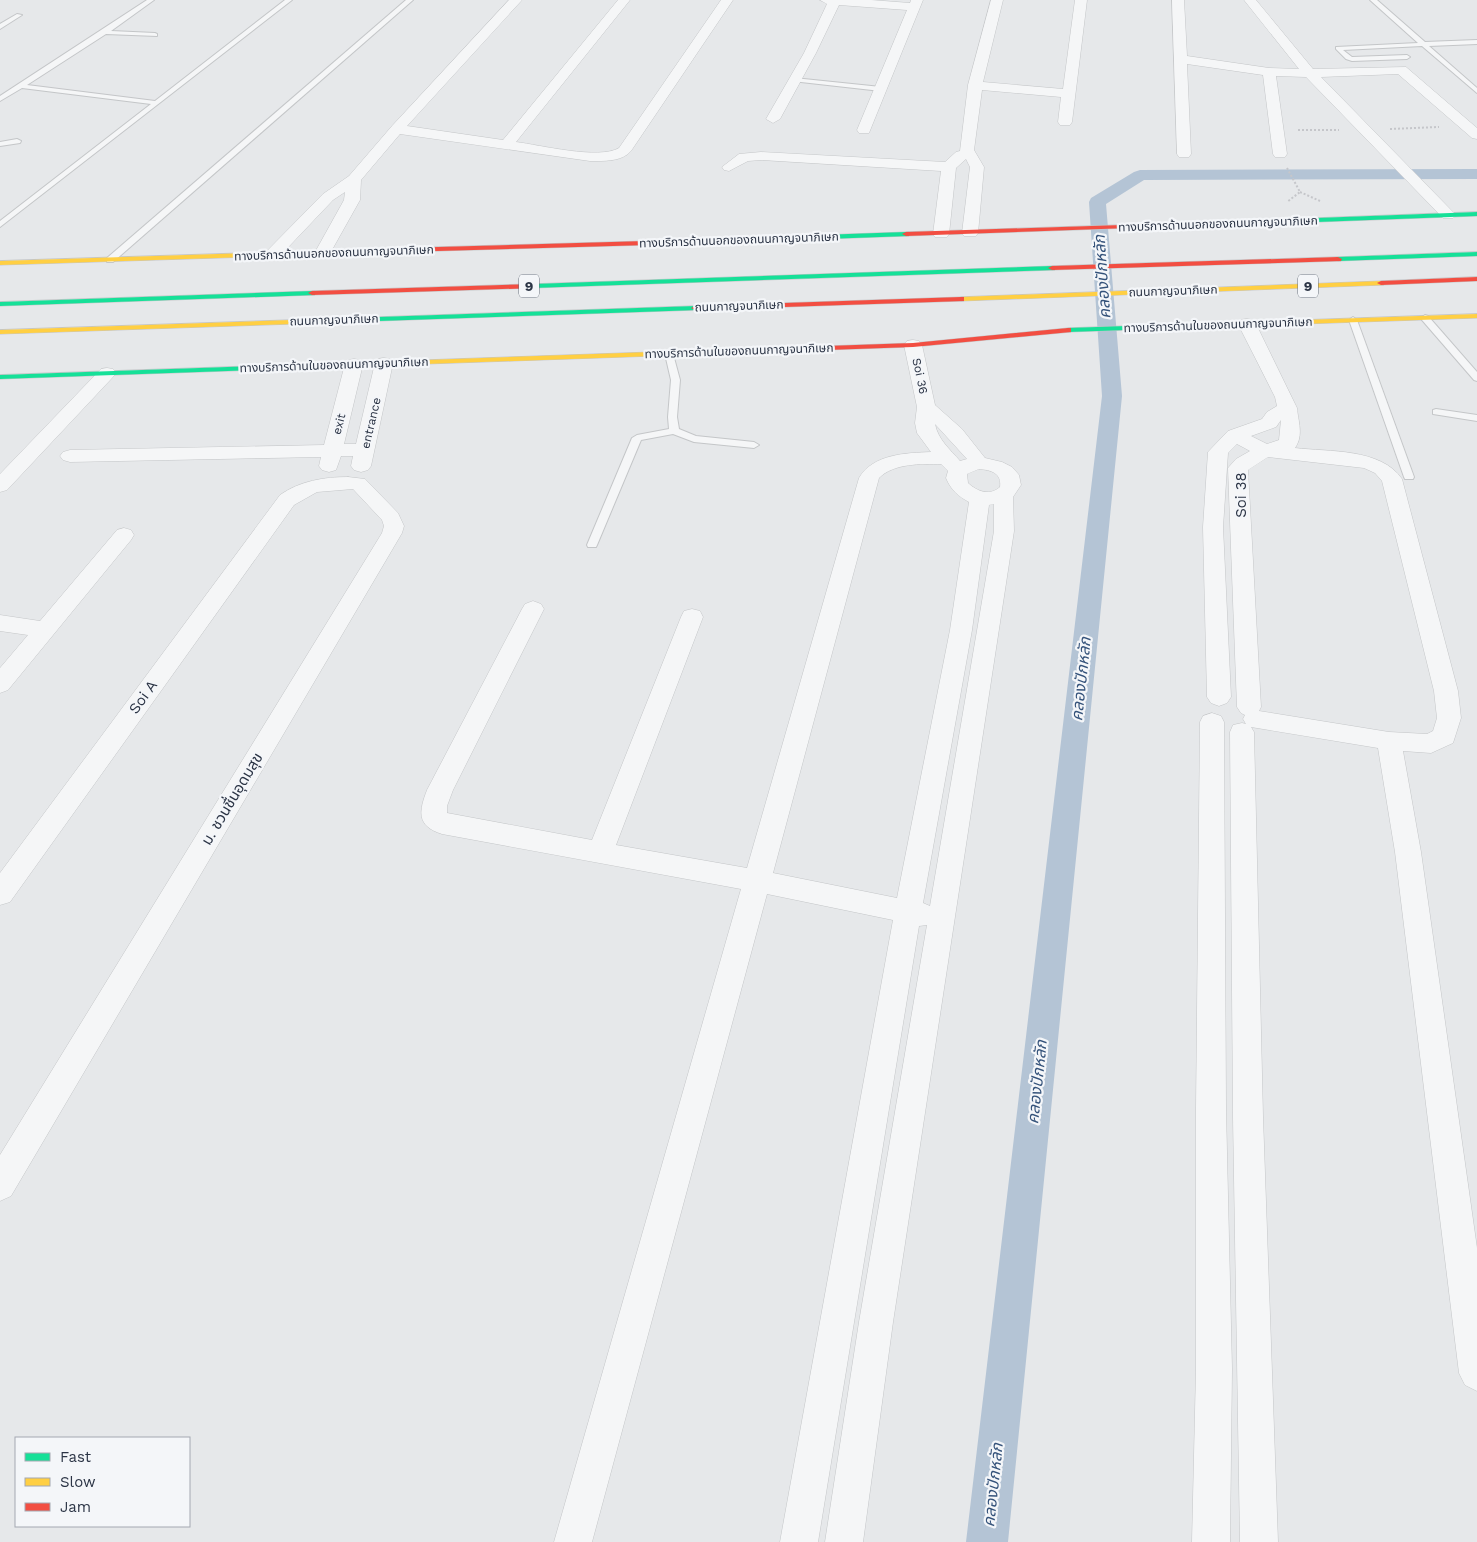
<svg xmlns="http://www.w3.org/2000/svg" width="1477" height="1542" viewBox="0 0 1477 1542" font-family="'Work Sans','Noto Sans Thai',sans-serif">
<rect width="100%" height="100%" fill="#e6e8ea"/>
<g fill="none" stroke-linecap="round" stroke-linejoin="round">
<!-- canal -->
<polygon fill="#b4c4d5" fill-rule="evenodd" points="1477,169 1477,179 1144,180 1106,204 1122,396 1008,1542 966,1542 1102,396 1089,202 1091,198 1134,172 1140,170"/>
<!-- lane casing -->
<g stroke="#c4c6c8" stroke-width="2">
<g id="lane">
<polygon points="147,0 154,0 111,31 155,33 157,34 157,36 106,34 27,85 155,101 285,0 292,0 0,227 0,221 151,104 22,88 0,101 0,96"/>
<polygon points="406,0 413,0 113,262 107,262 107,258"/>
<polygon points="1370,0 1377,0 1425,42 1477,40 1477,44 1429,46 1477,88 1477,93 1422,46 1343,50 1352,57 1407,55 1410,57 1407,59 1352,61 1346,59 1336,49 1336,47 1418,43"/>
<polygon points="17,14 22,15 0,29 0,24"/>
<polygon points="794,78 881,87 884,89 881,91 792,81 791,80"/>
<polygon points="17,139 21,141 20,143 0,146 0,142"/>
<polygon points="1425,315 1428,316 1477,372 1477,381 1474,380 1422,320 1421,318"/>
<polygon points="1353,317 1357,320 1414,477 1413,479 1405,479 1404,477 1349,320"/>
<polygon points="669,351 673,354 680,380 677,417 679,429 696,436 754,442 759,445 754,448 694,442 673,434 641,440 597,545 596,547 588,547 587,545 632,438 637,435 669,429 668,417 671,380 665,354"/>
<polygon points="1436,409 1477,415 1477,421 1433,414 1433,410"/>
</g>
</g>
<!-- street casing -->
<g stroke="#c4c6c8" stroke-width="1">
<g id="street">
<path d="M509,0H522L407,126L503,140L618,0H630L516,142C540,145 599,160 619,148L721,0H733L631,151C622,162 603,161 590,161L400,134L361,180L360,200L328,257H316L314,254L344,200L345,192L333,200L278,258H266L264,255L266,252L323,194L349,176L392,126Z"/>
<polygon points="820,0 871,0 910,3 911,0 923,0 869,133 859,133 857,130 907,10 839,5 816,53 780,119 773,123 766,119 804,53 827,4"/>
<polygon points="991,0 1003,0 983,82 1063,89 1075,0 1087,0 1072,122 1070,125 1060,125 1058,122 1061,97 982,90 974,150 984,167 978,233 976,236 964,236 962,233 970,167 966,159 956,168 949,234 947,237 935,237 933,234 941,171 761,160 748,161 729,171 724,170 722,167 739,154 761,152 945,162 956,152 960,151 968,85"/>
<polygon points="1172,0 1184,0 1187,56 1269,68 1299,69 1244,0 1256,0 1313,69 1406,67 1477,128 1477,139 1472,138 1398,74 1321,77 1453,212 1456,215 1453,218 1443,218 1306,77 1276,76 1287,154 1285,157 1275,157 1273,154 1263,75 1187,64 1191,154 1189,157 1179,157 1177,154"/>
<path d="M1247,319L1253,320L1256,324L1297,408C1298,421 1304,435 1295,448C1329,452 1381,448 1402,479L1458,691L1461,718L1453,743L1431,753L1403,751L1421,852L1477,1248V1391L1465,1385L1459,1373L1395,852L1378,748L1251,727L1254,732L1263,1117L1278,1542H1240L1233,1117L1230,732L1233,725L1242,723L1246,724L1243,719L1245,715L1241,713L1237,707L1228,468L1236,459L1250,451L1237,444L1228,453L1223,527L1231,697L1227,703L1219,706L1211,703L1207,697L1203,527L1208,452L1228,431L1262,419L1267,412L1277,406L1275,397L1238,324L1241,320ZM1281,420L1279,440L1267,444L1251,436L1276,427ZM1268,457L1364,468L1375,473L1382,481L1434,691L1437,718L1433,731L1427,734L1389,732L1259,711L1261,707L1248,470Z"/>
<path d="M913,340L919,341L922,345L935,405L962,429L985,458L1002,462L1012,467L1019,475L1021,485L1013,497L1014,531L893,1322L863,1542H825L859,1322L927,925L919,926L818,1542H780L893,920L767,894L592,1542H554L741,889L442,834C416,826 419,811 427,790L522,609L525,604L533,601L541,604L544,609L453,790L447,806V813L592,840L681,617L684,611L692,609L700,611L703,617L616,845L747,868L859,478C873,454 906,453 931,452L917,433L915,423L917,407L904,345L907,341ZM935,424L967,459L960,461C950,449 938,440 935,424ZM941,464L948,471L946,478C951,490 958,496 969,502L950,630L897,898L773,873L879,478C894,463 921,464 941,464ZM979,469C991,470 1002,473 1000,487C990,496 978,492 968,483L967,474ZM994,504V531L930,906L923,903L972,630L989,505Z"/>
<polygon points="384,358 390,359 393,363 371,466 368,470 361,472 354,470 351,466 353,456 341,456 336,470 329,472 322,470 319,466 321,457 70,462 63,460 60,456 63,452 70,450 324,445 345,364 348,360 354,359 360,360 363,364 344,444 356,444 375,363 378,359"/>
<polygon points="107,368 113,369 116,373 113,377 7,490 0,492 0,474 101,369"/>
<path d="M348,477L365,479L398,513L404,526L402,533L11,1196L0,1201V1155L382,533L384,526L382,520L353,489L317,492L294,505L10,902L0,905V873L280,495C300,481 324,477 348,477Z"/>
<polygon points="124,528 131,530 134,535 131,540 8,690 0,693 0,668 28,635 0,631 0,615 40,621 117,530"/>
<polygon points="1212,713 1221,716 1224,722 1226,1109 1232,1369 1230,1542 1192,1542 1196,1369 1196,1109 1200,722 1203,716"/>
</g>
</g>
<!-- fast casing -->
<g stroke="#c4c6c8" stroke-width="1">
<g id="fast">
<polygon points="1477,212 1477,216 1212,226 1208,224 1212,222"/>
<polygon points="906,232 909,232 909,236 680,244 676,242 680,240"/>
<polygon points="1477,252 1477,256 1338,261 1334,259 1338,257"/>
<polygon points="1052,266 1055,266 1055,270 533,288 529,286 533,284"/>
<polygon points="312,291 315,291 315,295 0,306 0,302"/>
<polygon points="695,306 699,308 698,310 291,324 287,322 291,320"/>
<polygon points="1302,320 1305,320 1305,324 1068,332 1064,330 1068,328"/>
<polygon points="369,362 373,364 372,366 0,379 0,375"/>
</g>
</g>
<!-- slow casing -->
<g stroke="#c4c6c8" stroke-width="1">
<g id="slow">
<polygon points="402,248 406,250 405,252 0,265 0,261"/>
<polygon points="1381,281 1384,281 1384,285 961,301 957,299 961,297"/>
<polygon points="1477,314 1477,318 1302,324 1298,322 1302,320"/>
<polygon points="291,320 295,322 294,324 0,334 0,330"/>
<polygon points="737,349 740,349 740,353 369,366 365,364 369,362"/>
</g>
</g>
<!-- jam casing -->
<g stroke="#c4c6c8" stroke-width="1">
<g id="jam">
<polygon points="1212,222 1214,223 1214,225 906,236 902,234 906,232"/>
<polygon points="680,240 683,240 683,244 402,252 398,250 402,248"/>
<polygon points="1338,257 1342,259 1341,261 1052,270 1048,268 1052,266"/>
<polygon points="1477,277 1477,281 1381,285 1377,283 1381,281"/>
<polygon points="533,284 537,286 536,288 312,295 308,293 312,291"/>
<polygon points="961,297 964,297 964,301 695,310 691,308 695,306"/>
<polygon points="1068,328 1071,328 1071,332 913,347 737,353 733,351 737,349 913,343"/>
</g>
</g>
<!-- path -->
<g stroke="#c5c6ca" stroke-width="2" stroke-dasharray="2 2" stroke-linecap="butt">
<polyline points="1390,129 1439,127"/>
<polyline points="1298,130 1339,130"/>
<polyline points="1287,168 1300,192 1287,202"/>
<polyline points="1300,192 1320,201"/>
</g>
<!-- lane -->
<use href="#lane" fill="#f5f6f7" fill-rule="evenodd"/>
<!-- street -->
<use href="#street" fill="#f5f6f7" fill-rule="evenodd"/>
<!-- fast -->
<use href="#fast" fill="#16e098" fill-rule="evenodd"/>
<!-- slow -->
<use href="#slow" fill="#ffcf43" fill-rule="evenodd"/>
<!-- jam -->
<use href="#jam" fill="#f24e42" fill-rule="evenodd"/>
</g>
<g text-anchor="middle" dominant-baseline="central" stroke-width="4.5" stroke-linejoin="round" paint-order="stroke">
<!-- far-street labels -->
<g font-size="12" fill="#2b3445" stroke="#f4f6f9">
<text transform="translate(1218 224) rotate(-2)">ทางบริการด้านนอกของถนนกาญจนาภิเษก</text>
<text transform="translate(739 240) rotate(-2)">ทางบริการด้านนอกของถนนกาญจนาภิเษก</text>
<text transform="translate(334 253) rotate(-2)">ทางบริการด้านนอกของถนนกาญจนาภิเษก</text>
<text transform="translate(1173 291) rotate(-2)">ถนนกาญจนาภิเษก</text>
<text transform="translate(739 306) rotate(-2)">ถนนกาญจนาภิเษก</text>
<text transform="translate(334 320) rotate(-2)">ถนนกาญจนาภิเษก</text>
<text transform="translate(1218 325) rotate(-2)">ทางบริการด้านในของถนนกาญจนาภิเษก</text>
<text transform="translate(739 351) rotate(-2)">ทางบริการด้านในของถนนกาญจนาภิเษก</text>
<text transform="translate(334 365) rotate(-2)">ทางบริการด้านในของถนนกาญจนาภิเษก</text>
<text transform="translate(920 376) rotate(78)">Soi 36</text>
<text transform="translate(371 423) rotate(-77)">entrance</text>
<text transform="translate(339 424) rotate(-76)">exit</text>
</g>
<!-- shield labels -->
<g fill="#f4f6f9" stroke="#676e7b" stroke-width="1">
<rect x="519" y="274.5" width="20" height="23" rx="4"/>
<rect x="1298" y="274.5" width="20" height="23" rx="4"/>
</g>
<g font-size="14" font-weight="bold" fill="#2b3445">
<text x="529" y="286">9</text>
<text x="1308" y="286">9</text>
</g>
<!-- street labels -->
<g font-size="15" fill="#2b3445" stroke="#f4f6f9">
<text transform="translate(1241 495) rotate(-90)">Soi 38</text>
<text transform="translate(143 697) rotate(-54)">Soi A</text>
<text transform="translate(232 799) rotate(-59)">ม. ชวนชื่นอุดมสุข</text>
</g>
<!-- water labels -->
<g font-size="16" font-style="italic" fill="#34527a" stroke="#f4f6f9">
<text transform="translate(1102 277) rotate(-94)">คลองปักหลัก</text>
<text transform="translate(1081 679) rotate(-84)">คลองปักหลัก</text>
<text transform="translate(1037 1082) rotate(-84)">คลองปักหลัก</text>
<text transform="translate(993 1485) rotate(-84)">คลองปักหลัก</text>
</g>
</g>
<!-- legend -->
<rect x="15" y="1437" width="175" height="90" fill="#f4f6f9" stroke="#a4a8b1"/>
<rect x="25" y="1453" width="25" height="8" fill="#16e098" stroke="#a4a8b1"/>
<text x="60" y="1462" font-size="15" fill="#2b3445">Fast</text>
<rect x="25" y="1478" width="25" height="8" fill="#ffcf43" stroke="#a4a8b1"/>
<text x="60" y="1487" font-size="15" fill="#2b3445">Slow</text>
<rect x="25" y="1503" width="25" height="8" fill="#f24e42" stroke="#a4a8b1"/>
<text x="60" y="1512" font-size="15" fill="#2b3445">Jam</text>
</svg>
